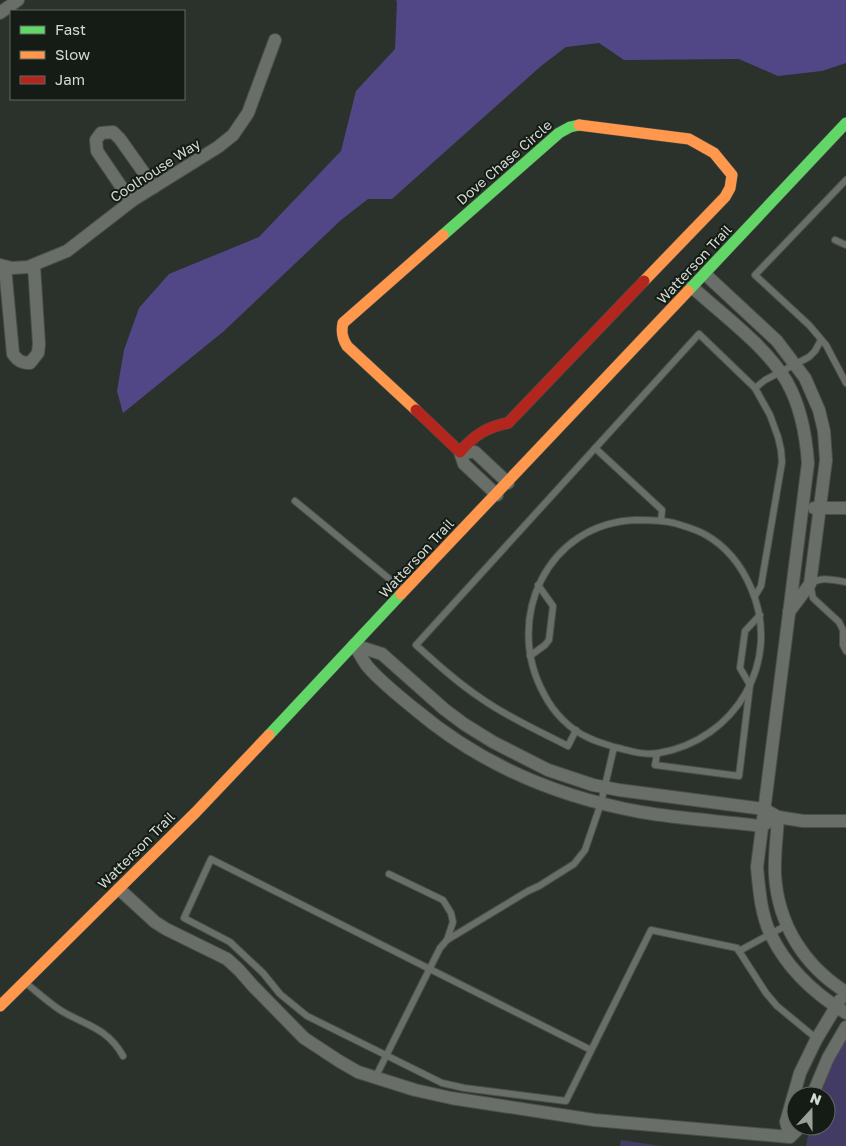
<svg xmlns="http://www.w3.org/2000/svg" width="846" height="1146" viewBox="0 0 846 1146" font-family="'Golos Text',sans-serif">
<rect width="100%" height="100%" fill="#2b322c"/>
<!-- green -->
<g fill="#423c65">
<polygon points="846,1038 846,1146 806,1146 810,1126 826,1126 826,1096 819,1096 835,1057"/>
<polygon points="621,1140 661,1146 620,1146"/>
</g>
<!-- forest -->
<polygon fill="#524786" points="396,0 846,0 846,63 822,71 778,76 739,59 624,60 599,43 566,47 541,66 392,199 368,199 341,220 224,331 123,413 117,391 124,350 139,308 169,274 259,237 341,151 356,91 395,49 397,2"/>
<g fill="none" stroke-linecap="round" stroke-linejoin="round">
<!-- lane casing -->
<g stroke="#49504a" stroke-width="8">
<g id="lane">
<polyline points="846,180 755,275 809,325 826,345 846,383"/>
<polyline points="835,240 846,245"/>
<polyline points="595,448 662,510 661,521"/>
<polyline points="295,501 404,591"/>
<path d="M846,582C832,580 822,576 810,584L813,598L839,622L843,630V645L846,651"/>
<polyline points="755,596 761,586 782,462 781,450 778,437 770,415 755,388 765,380 809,357 815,351 821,340"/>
<polyline points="530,656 545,645 549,640 553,606 538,585"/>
<path d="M576,730L568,746C539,731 509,718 482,699C458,683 437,664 416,645L699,334L755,388"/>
<polyline points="657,754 655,765 739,776 750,685 740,668 745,631 760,615"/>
<polyline points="389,874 443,900 451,913 453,922 447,940"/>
<polyline points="739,951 787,925"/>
<path d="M26,983C37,992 48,1002 60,1010C84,1025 107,1027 123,1056"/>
<polyline points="591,1050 211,859 184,918 230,942 263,973 280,994 307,1016 442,1083 464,1088 566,1101 651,930 737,948 766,993 777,1006 817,1039"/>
<path d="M375,1078L440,948L447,940L528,891L539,886L574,864L585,850L601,803L614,747C606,744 597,742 589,738C570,730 553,712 544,694C503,619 547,523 636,520C649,520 662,520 674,523C684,526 696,529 706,535C727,547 742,567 751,588C783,662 735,740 659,753C644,756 628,750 614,747"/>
</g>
</g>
<!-- street casing -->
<g stroke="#49504a" stroke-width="14">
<g id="street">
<polyline points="0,13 18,0"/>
<polyline points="131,201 97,151 96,140 101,133 113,132 120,139 154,187"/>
<polyline points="0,265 12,268 28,267 67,251 133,200 218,147 233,135 248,113 275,40"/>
<path d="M5,267L13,354C18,361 22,363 30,363L38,353L39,344L34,266"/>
<polyline points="705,274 777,341 805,378 819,410 824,431 826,460 810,584 789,612"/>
<path d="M692,287C723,315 767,347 787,382C801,407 806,435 808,463L757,867C759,889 761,915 771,935C787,968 815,994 846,1013"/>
<polyline points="497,495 464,464 460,452 475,452 508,483"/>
<polyline points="814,508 846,508"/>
<polyline points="354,645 382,654 444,709 464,724 493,742 548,770 593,785 619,790 764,809 778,817 803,821 846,821"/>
<path d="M354,645C359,652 363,661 368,667C382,683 400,697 416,710C481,765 558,797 641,812C681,819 722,821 761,826L767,823"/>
<path d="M778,817C777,836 774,856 775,875C778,924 804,966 846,992"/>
<polyline points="119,889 155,922 166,929 227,959 239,970 253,986 304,1038 339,1061 358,1072 415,1090 451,1098 594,1120 790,1137"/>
<polyline points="812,1096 828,1058 846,1027"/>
<polyline points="801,1126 790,1137 786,1122 800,1073 816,1040 840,1000"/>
</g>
</g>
<!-- fast casing -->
<g stroke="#49504a" stroke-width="12">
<g id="fast">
<polyline points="443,235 559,133 570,127 579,125"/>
<polyline points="688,291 846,123"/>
<polyline points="269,735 401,594"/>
</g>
</g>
<!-- slow casing -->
<g stroke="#49504a" stroke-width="12">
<g id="slow">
<polyline points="579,125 689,139 714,153 732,175 730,188 725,197 644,281"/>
<path d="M416,410L347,346C342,338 341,332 343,323L443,235"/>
<polyline points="401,594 688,291"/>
<polyline points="0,1006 196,812 269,735"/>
</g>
</g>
<!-- jam casing -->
<g stroke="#49504a" stroke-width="12">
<path id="jam" d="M416,410L460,452C474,435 487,427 508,423L644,281"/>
</g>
<!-- lane -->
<use href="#lane" stroke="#696e69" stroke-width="6"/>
<!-- street -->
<use href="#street" stroke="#696e69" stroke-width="12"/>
<!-- fast -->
<use href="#fast" stroke="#63d668" stroke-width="11"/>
<!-- slow -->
<use href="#slow" stroke="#ff974d" stroke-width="11"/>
<!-- jam -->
<use href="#jam" stroke="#b3261e" stroke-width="11"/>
</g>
<g text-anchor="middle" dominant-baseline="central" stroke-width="4" stroke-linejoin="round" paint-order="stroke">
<!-- street labels -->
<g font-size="14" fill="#d2dbd3" stroke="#151b15">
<text transform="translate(504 162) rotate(-41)">Dove Chase Circle</text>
<text transform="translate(155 170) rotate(-33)">Coolhouse Way</text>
<text transform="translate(694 264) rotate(-47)">Watterson Trail</text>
<text transform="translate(416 558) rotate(-47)">Watterson Trail</text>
<text transform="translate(136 850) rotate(-45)">Watterson Trail</text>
</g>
</g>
<!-- legend -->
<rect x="10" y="10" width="175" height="90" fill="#151b15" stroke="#616861"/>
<rect x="20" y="26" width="25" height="8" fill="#63d668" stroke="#616861"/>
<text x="55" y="35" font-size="15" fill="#d2dbd3">Fast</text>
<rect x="20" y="51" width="25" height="8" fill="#ff974d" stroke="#616861"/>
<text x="55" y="60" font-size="15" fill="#d2dbd3">Slow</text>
<rect x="20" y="76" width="25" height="8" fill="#b3261e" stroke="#616861"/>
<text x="55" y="85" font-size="15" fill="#d2dbd3">Jam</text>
<!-- north arrow -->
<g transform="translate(811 1111) rotate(21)"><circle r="24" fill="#151b15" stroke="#616861"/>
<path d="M0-4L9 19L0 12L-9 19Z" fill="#98a099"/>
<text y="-8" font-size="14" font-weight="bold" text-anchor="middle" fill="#d2dbd3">N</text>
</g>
</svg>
